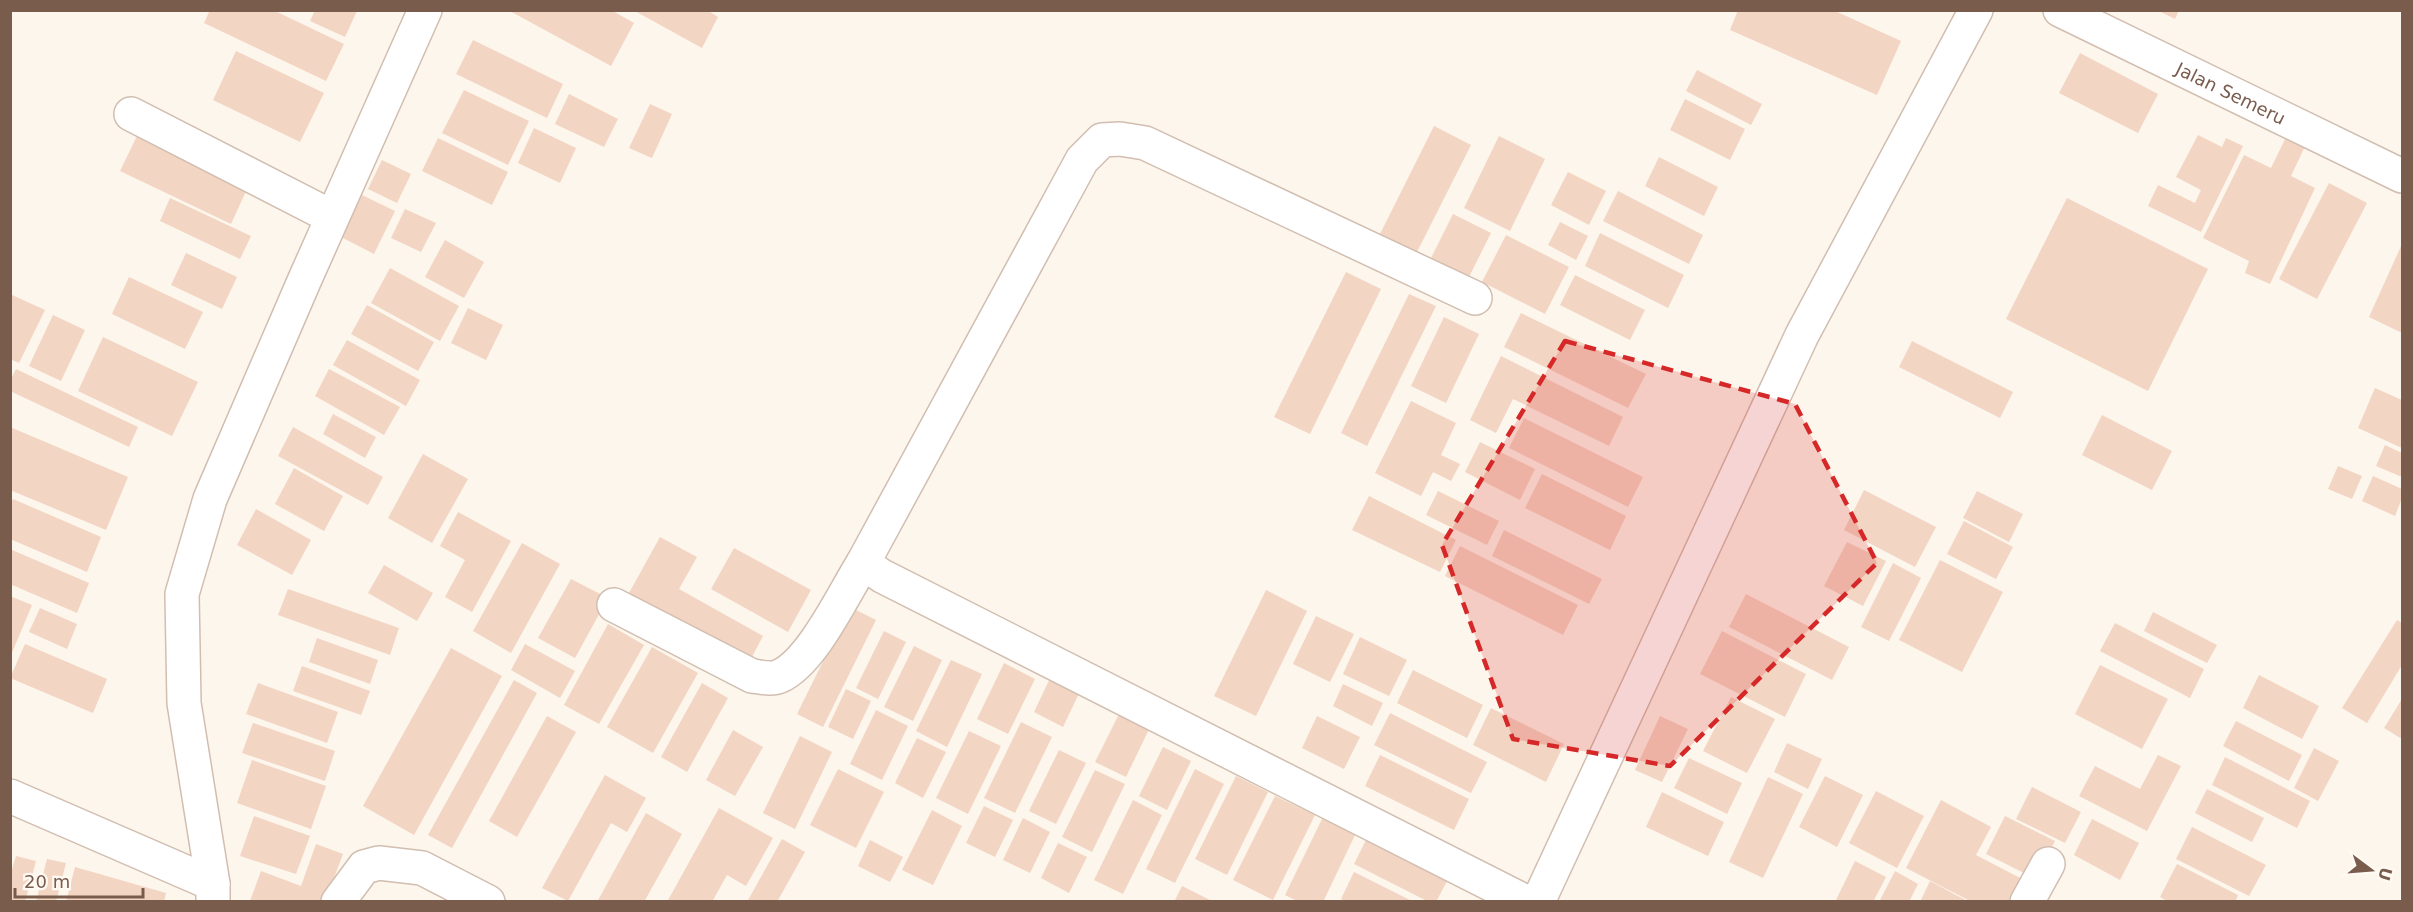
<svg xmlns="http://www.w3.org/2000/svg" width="2413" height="912" viewBox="0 0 2413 912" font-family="'DejaVu Sans',sans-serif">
<rect width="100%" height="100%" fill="#fdf6ec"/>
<!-- building -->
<g fill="#f3d5c3">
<polygon points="210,10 273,10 344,44 326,81 204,23"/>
<polygon points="315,10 355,10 357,11 345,37 310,21"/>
<polygon points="508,10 611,10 634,23 611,66"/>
<polygon points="633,10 707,10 718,17 702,48"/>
<polygon points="1738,10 1833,10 1901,41 1877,95 1730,30"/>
<polygon points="2157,10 2179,10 2175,19"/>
<polygon points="473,40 563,84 547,118 456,74"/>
<polygon points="236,51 324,93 300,142 213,100"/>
<polygon points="2080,53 2158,94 2138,133 2059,93"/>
<polygon points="1697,70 1762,104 1751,125 1686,91"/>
<polygon points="464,90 529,121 508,165 442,133"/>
<polygon points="569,94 618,119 604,147 555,124"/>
<polygon points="1685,99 1745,129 1730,160 1670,130"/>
<polygon points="650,104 672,114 652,158 629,148"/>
<polygon points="1434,126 1471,145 1417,252 1380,234"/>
<polygon points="534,128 576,148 560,183 518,163"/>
<polygon points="2288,133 2307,142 2291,176 2315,188 2270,284 2245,273 2249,261 2203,238 2244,155 2271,168"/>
<polygon points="2198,135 2222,147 2226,138 2243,146 2201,232 2148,206 2158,185 2195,203 2201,190 2176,177"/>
<polygon points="137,136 247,189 231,224 120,171"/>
<polygon points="1499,136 1545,159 1510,231 1464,208"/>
<polygon points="438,138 508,172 492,205 422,171"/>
<polygon points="1659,157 1718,187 1704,216 1645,186"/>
<polygon points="382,160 411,174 397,203 368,189"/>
<polygon points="1568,172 1606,191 1589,225 1551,205"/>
<polygon points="2329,183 2367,203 2317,299 2279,279"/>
<polygon points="1618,191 1703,235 1689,264 1603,221"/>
<polygon points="362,195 395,211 374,254 341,237"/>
<polygon points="170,198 251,236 240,259 160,221"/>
<polygon points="2067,198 2208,269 2148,391 2006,319"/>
<polygon points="405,209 436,223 421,252 391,238"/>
<polygon points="1453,214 1491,233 1469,277 1431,258"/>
<polygon points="1560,222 1588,236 1576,260 1548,245"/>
<polygon points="1600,233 1684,275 1668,308 1585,266"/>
<polygon points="1506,235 1569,267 1545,314 1482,282"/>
<polygon points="445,240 484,262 464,298 425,277"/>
<polygon points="2402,244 2402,333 2369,317"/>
<polygon points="186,253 237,277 222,309 171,285"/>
<polygon points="390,268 459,306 440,341 371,303"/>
<polygon points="1346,272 1381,289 1310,434 1274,417"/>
<polygon points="1575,275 1645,310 1630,340 1560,305"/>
<polygon points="129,277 203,312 185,349 112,314"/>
<polygon points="10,294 45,310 19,363 10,359"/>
<polygon points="1409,294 1436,306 1367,446 1341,433"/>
<polygon points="367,305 434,342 418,371 351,334"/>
<polygon points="468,308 503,325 486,360 451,343"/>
<polygon points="1521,313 1646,374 1628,408 1504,347"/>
<polygon points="53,315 85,330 61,381 29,366"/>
<polygon points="1444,317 1479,334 1446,403 1411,386"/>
<polygon points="103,337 198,382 172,436 78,391"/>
<polygon points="347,340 420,380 406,406 333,365"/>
<polygon points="1912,341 2013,392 2000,418 1899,367"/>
<polygon points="1501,356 1623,417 1609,446 1513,399 1496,433 1470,420"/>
<polygon points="16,369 138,427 129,447 10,391 10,381"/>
<polygon points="329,369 400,407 384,435 315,396"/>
<polygon points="2375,388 2402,400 2402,448 2358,428"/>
<polygon points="1411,401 1456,423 1441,455 1460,464 1451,481 1433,472 1421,496 1375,473"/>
<polygon points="333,414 376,437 365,458 323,434"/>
<polygon points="2102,415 2172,451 2152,490 2082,455"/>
<polygon points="1524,418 1643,477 1628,507 1509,448"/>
<polygon points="10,427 128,477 106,530 10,490"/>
<polygon points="293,427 383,477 368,505 278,456"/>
<polygon points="1480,442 1535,469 1520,500 1465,472"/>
<polygon points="2385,445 2402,453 2402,477 2376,466"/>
<polygon points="423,454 468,479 432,543 388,518"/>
<polygon points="2338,466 2362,476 2352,499 2328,489"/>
<polygon points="294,468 343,496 324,531 275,504"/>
<polygon points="1542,474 1626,516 1610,550 1525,508"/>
<polygon points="2373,476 2402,489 2402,498 2395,516 2362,501"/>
<polygon points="1864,490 1936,527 1915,567 1844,530"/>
<polygon points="1438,491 1499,521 1487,545 1426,515"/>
<polygon points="1977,491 2023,514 2009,542 1963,518"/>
<polygon points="1369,496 1456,540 1440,572 1352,530"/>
<polygon points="13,499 101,537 87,572 10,539 10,505"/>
<polygon points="256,509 311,540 292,575 237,545"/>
<polygon points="458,512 511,541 472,612 445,597 465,560 440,546"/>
<polygon points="1964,521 2013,547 1996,579 1947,554"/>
<polygon points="1504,530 1602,579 1589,604 1492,556"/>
<polygon points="660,537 697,557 679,589 763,636 745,670 624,602"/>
<polygon points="1847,542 1886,561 1863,606 1824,586"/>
<polygon points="522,543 560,564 511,653 473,631"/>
<polygon points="1460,546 1578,605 1563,635 1445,576"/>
<polygon points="734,548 811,590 788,632 711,589"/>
<polygon points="12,550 89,583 77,613 10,584"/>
<polygon points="1940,560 2003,592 1962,672 1899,640"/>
<polygon points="1893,563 1921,578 1889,641 1861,627"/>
<polygon points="384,565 433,593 417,621 368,593"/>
<polygon points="571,579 608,598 575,658 538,638"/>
<polygon points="288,589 399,628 390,655 278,615"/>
<polygon points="1266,590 1307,611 1256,716 1214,696"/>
<polygon points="1746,594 1849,647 1832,680 1729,627"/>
<polygon points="10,596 32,605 11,655 10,655"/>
<polygon points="850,607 876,620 823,727 797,714"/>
<polygon points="40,608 77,624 67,649 29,632"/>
<polygon points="2153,612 2217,645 2207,663 2144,631"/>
<polygon points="1316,616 1354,634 1330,682 1293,664"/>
<polygon points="2397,620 2402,623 2402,665 2367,723 2342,708"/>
<polygon points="2115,623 2204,669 2190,698 2100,651"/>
<polygon points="608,624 644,645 599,724 564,705"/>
<polygon points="884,631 906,642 878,699 856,688"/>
<polygon points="1722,631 1806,674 1785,717 1700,674"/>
<polygon points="1360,637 1407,660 1389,696 1343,674"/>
<polygon points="317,638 378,660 370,684 309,662"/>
<polygon points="25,644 107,679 93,713 10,678"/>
<polygon points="525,644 575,671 560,698 511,670"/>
<polygon points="914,646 942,660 913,721 884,707"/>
<polygon points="652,647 698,673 653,753 607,727"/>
<polygon points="451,648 502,676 414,835 363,806"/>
<polygon points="951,660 982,674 947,747 916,731"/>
<polygon points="1004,663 1035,679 1008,734 977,719"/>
<polygon points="2100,665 2168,699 2142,749 2075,714"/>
<polygon points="302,666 370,691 361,715 293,691"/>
<polygon points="1054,670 1083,685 1063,727 1034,712"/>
<polygon points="1413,670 1483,705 1467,738 1397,703"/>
<polygon points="2259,675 2319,706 2302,739 2243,708"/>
<polygon points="514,680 537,693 452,848 428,835"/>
<polygon points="258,683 338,712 327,743 246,714"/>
<polygon points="702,683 728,698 687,772 661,757"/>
<polygon points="1343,684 1383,703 1372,726 1333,706"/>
<polygon points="846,689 871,701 853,739 828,727"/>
<polygon points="1731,697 1775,719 1747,773 1703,751"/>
<polygon points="2402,699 2402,739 2384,728"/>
<polygon points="1124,704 1154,719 1126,777 1095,762"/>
<polygon points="1491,708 1564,744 1546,782 1473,745"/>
<polygon points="876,710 908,726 882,780 850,764"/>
<polygon points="1390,713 1487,762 1471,793 1374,745"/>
<polygon points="547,716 576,732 517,837 489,821"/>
<polygon points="1317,716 1360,737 1344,769 1302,748"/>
<polygon points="1660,716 1688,729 1662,782 1635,770"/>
<polygon points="2236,721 2302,755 2289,781 2223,746"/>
<polygon points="1021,722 1052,737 1015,813 984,798"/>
<polygon points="253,723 335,751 325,781 242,753"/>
<polygon points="733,730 763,747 735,796 706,780"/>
<polygon points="969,731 1001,746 968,814 936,798"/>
<polygon points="800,736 832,752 795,829 763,813"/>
<polygon points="917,738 946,752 923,798 895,783"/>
<polygon points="1787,743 1822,759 1808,789 1774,772"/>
<polygon points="1163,747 1191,761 1167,810 1139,796"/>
<polygon points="2314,748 2339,761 2318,801 2294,788"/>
<polygon points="1059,750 1086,763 1056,824 1029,811"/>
<polygon points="1380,755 1469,799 1454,830 1365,786"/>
<polygon points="2158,755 2181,766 2147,831 2079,796 2095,766 2140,789"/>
<polygon points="2225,757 2310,801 2297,828 2212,785"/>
<polygon points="1689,758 1742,783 1727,814 1674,788"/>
<polygon points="252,760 326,786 311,829 237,803"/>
<polygon points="838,769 884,792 856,848 810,825"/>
<polygon points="1195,769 1224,784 1175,883 1146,869"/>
<polygon points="1095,770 1125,784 1092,852 1062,837"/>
<polygon points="605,775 646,798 627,832 611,823 568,901 542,888"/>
<polygon points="1236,776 1268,792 1227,875 1195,859"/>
<polygon points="1825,776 1863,795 1837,847 1799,827"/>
<polygon points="1768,777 1803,794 1763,878 1729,862"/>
<polygon points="2032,787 2081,812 2065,843 2016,819"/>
<polygon points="2207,789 2264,818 2252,842 2195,813"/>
<polygon points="1876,791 1924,816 1897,868 1849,843"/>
<polygon points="1662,792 1724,822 1708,856 1646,827"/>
<polygon points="1275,796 1315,815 1273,900 1233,880"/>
<polygon points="1133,800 1162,815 1123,894 1094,880"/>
<polygon points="1941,800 1991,827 1976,855 2026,881 2015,902 1972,902 1906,868"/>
<polygon points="984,806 1013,820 995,857 966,843"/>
<polygon points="719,808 773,838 746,886 727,875 712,902 667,902"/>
<polygon points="932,810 962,826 933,885 902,870"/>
<polygon points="646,813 682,834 644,902 597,902"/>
<polygon points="254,816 310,836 296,874 240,856"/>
<polygon points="2005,816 2055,841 2036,879 1986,854"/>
<polygon points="1323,817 1356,833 1323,902 1299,902 1285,895"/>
<polygon points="1023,818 1050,832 1030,873 1003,860"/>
<polygon points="2092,819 2139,843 2120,880 2074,855"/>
<polygon points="2192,827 2266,865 2249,896 2176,859"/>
<polygon points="1372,828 1454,868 1436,902 1429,902 1354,864"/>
<polygon points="782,839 805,852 777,902 747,902"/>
<polygon points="870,840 903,857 890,882 858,866"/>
<polygon points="1058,843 1087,857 1069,893 1041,878"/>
<polygon points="316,844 343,854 325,902 250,901 261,871 301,886"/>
<polygon points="16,856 36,861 25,902 10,902 10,876"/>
<polygon points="47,859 66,863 56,902 36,902"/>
<polygon points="1855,861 1886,877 1873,902 1835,902"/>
<polygon points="2177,864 2238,895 2235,902 2169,902 2160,897"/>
<polygon points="75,867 166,893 164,902 66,902"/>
<polygon points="1895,871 1918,884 1909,902 1879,902"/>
<polygon points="1354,872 1414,902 1346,902 1341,899"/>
<polygon points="1930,881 1969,902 1920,902"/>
<polygon points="1182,886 1214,902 1174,902"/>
</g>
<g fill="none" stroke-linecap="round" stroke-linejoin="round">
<!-- minor casing -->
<g stroke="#d1beb0" stroke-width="36">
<g id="minor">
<path id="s1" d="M2060,10L2402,176"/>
<polyline points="131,114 332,217"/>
<polyline points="1475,298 1145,143 1120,139 1102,140 1082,160 863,563 882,576 1526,902"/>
<path d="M614,605L752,676C761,677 772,680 780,676C812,662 844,593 863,563"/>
<polyline points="10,796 213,884"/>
<polyline points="213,902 213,884 184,703 182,594 210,499 305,279 425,10"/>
<polyline points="338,902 364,867 379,863 422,868 488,902"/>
<polyline points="1538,902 1802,335 1976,10"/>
<polyline points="2027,902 2048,864"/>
</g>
</g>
<!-- minor -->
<use href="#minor" stroke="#fff" stroke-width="33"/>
</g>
<!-- marked area -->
<path fill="#d62828" fill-opacity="0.2" stroke="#d62828" stroke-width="4.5" stroke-dasharray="12 8" stroke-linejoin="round" d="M1565,341L1795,404L1877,563L1670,766L1513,739L1442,545Z"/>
<g text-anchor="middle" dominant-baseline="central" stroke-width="4.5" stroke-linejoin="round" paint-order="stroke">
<!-- street labels -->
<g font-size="18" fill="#7a5c4d" stroke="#fffaf3">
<text stroke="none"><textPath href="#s1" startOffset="190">Jalan Semeru</textPath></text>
</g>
</g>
<!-- border -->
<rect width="2413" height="912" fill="none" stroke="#7a5c4d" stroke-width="24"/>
<!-- north arrow -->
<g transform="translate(2371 870) rotate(106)" stroke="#fffaf3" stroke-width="4.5" paint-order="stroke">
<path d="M0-4.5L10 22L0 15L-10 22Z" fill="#7a5c4d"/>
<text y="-9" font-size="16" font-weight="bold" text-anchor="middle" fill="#7a5c4d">U</text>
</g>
<!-- scale -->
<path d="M15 888v9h128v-9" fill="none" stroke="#7a5c4d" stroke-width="3"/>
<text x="24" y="888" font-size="18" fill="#7a5c4d" stroke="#fffaf3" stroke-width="4.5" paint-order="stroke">20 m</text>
</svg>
